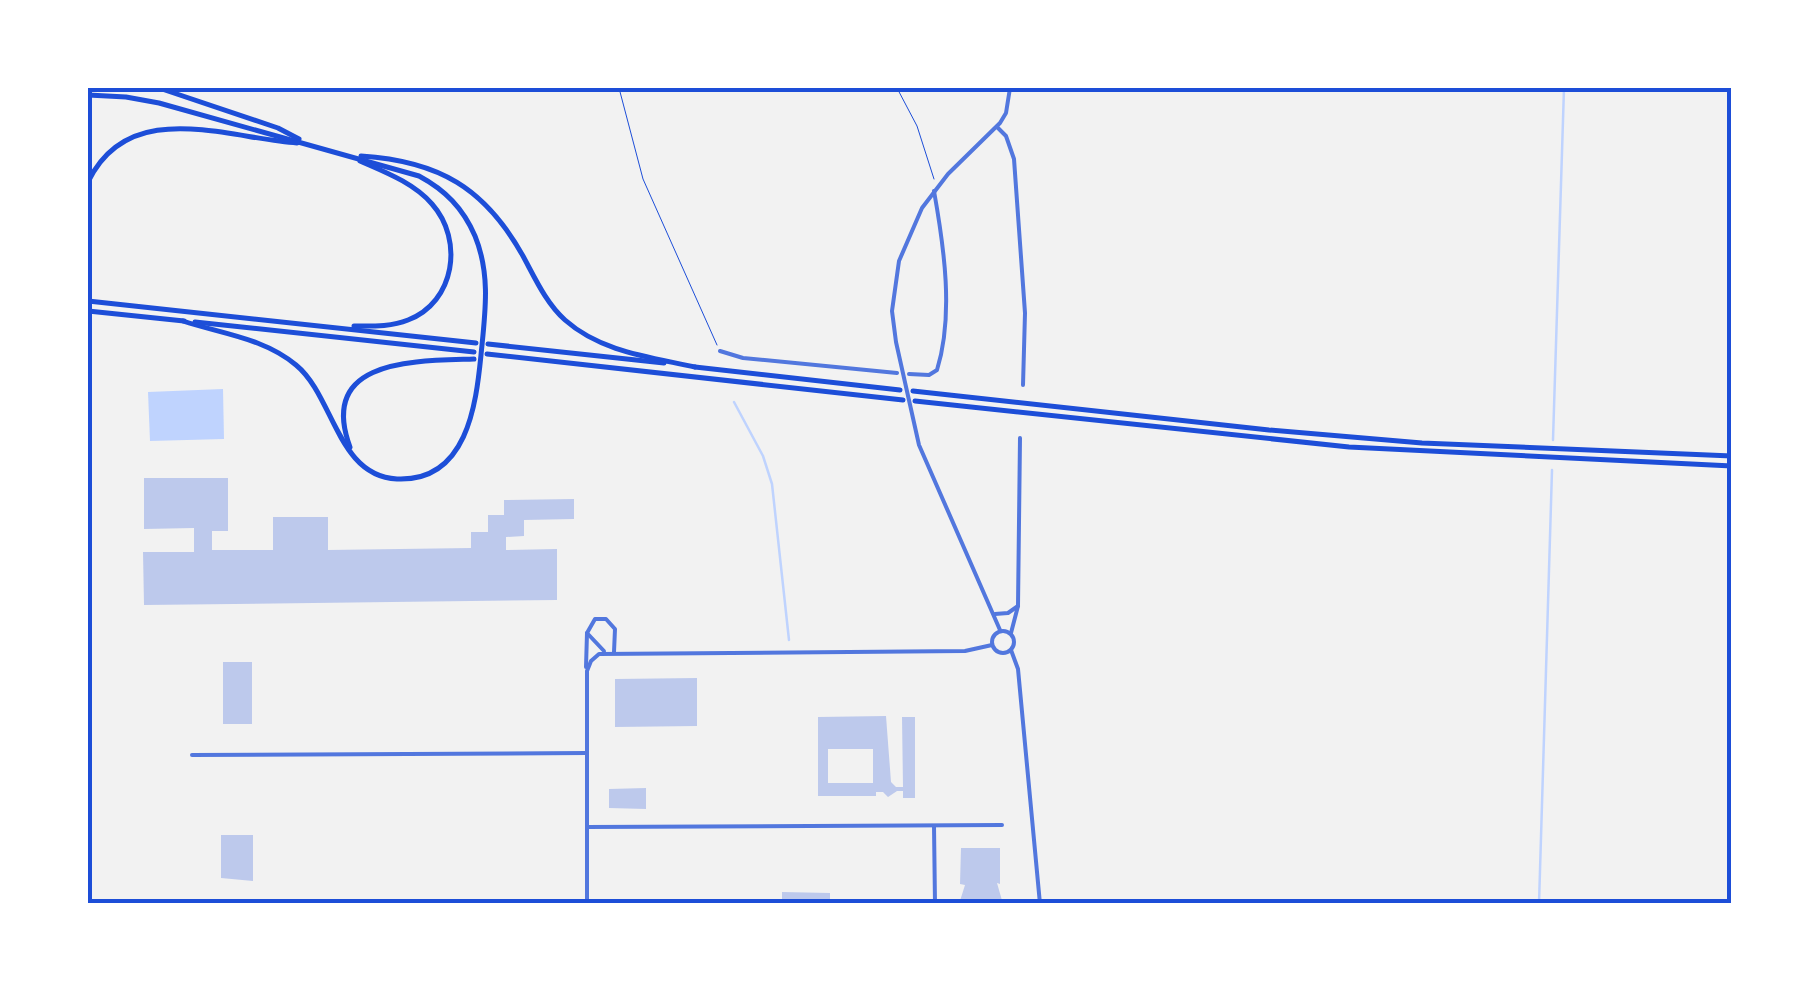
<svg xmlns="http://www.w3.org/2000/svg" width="1819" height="991" viewBox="0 0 1819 991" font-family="Rubik,sans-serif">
<rect width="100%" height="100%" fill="#f2f2f2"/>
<!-- water -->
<polygon fill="#bfd3fe" points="223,389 224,439 150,441 148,392"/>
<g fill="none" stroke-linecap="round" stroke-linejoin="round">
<!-- stream -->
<g stroke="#bfd3fe" stroke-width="2.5">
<polyline points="734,402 763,456 772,484 789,640"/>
<polyline points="1553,440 1564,88"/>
<polyline points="1539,904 1552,470"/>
</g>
</g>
<!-- building -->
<g fill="#bdc9ec" fill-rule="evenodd">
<polygon points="144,478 228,478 228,531 212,531 212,550 273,550 273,517 328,517 328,550 471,548 471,532 488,532 488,515 504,515 504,500 574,499 574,519 524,520 524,536 506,537 506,550 557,549 557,600 144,605 143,552 194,552 194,528 144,529"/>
<rect x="223" y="662" width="29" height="62"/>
<polygon points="697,678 697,726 615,727 615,679"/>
<path d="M886,716L891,782L896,787H903L902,717H915V798H903V791H897L888,797L883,792H876V796H818V717ZM828,749H873V783H828Z"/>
<polygon points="646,788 646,809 609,808 609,789"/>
<polygon points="221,835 253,835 253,881 221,878"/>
<polygon points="961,848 1000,848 1000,884 997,883 1003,904 959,904 965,885 960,884"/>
<polygon points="782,892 830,893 830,904 782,904"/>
</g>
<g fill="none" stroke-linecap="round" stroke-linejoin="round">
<!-- path -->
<g stroke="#1d4ed8" stroke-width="1">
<polyline points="619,88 643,179 717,345"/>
<polyline points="897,88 917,126 934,179"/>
</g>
<!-- minor -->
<g stroke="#5277de" stroke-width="4">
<polyline points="997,127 1006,136 1014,159 1025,313 1023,385"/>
<polyline points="720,351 743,358 897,373"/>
<path d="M909,374L929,375L937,370C954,315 944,247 934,191"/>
<polyline points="995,614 1008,613 1018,606"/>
<polyline points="1000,630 919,445 896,342 892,311 899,261 922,208 948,174 1000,123 1006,113 1010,88"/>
<circle cx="1003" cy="642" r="11"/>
<polyline points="587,633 604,651"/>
<polyline points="1011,633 1018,606 1020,438"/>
<polyline points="1011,650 1018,669 1040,904"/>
<polyline points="586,667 587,633 595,619 606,619 615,629 614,652"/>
<polyline points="192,755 587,753"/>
<polyline points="934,826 935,904"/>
<polyline points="587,827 1002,825"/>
<polyline points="351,904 586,901"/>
<polyline points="587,904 587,671 591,661 599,654 965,651 992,645"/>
</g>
<!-- trunk -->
<g stroke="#1d4ed8" stroke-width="5">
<polyline points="159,88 278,128 299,139"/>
<path d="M88,95L126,97L159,103L419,176C445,190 463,208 475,236C491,275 485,314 481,355C476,405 467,482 397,479C337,476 334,396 296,365C264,338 222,334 183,321"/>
<path d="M361,156C439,161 485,188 523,256C535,278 546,303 565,320C601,352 650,357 695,367"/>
<path d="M88,182C129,97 226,138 297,143"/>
<polyline points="88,301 476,343"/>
<polyline points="88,311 184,321"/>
<polyline points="195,322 474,352"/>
<path d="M354,326C371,326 391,327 408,320C455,302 464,240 432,204C414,183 385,172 360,161"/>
<polyline points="488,344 664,363"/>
<polyline points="487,354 903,400"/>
<polyline points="695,367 900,390"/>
<polyline points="913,391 1269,430 1422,443 1732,456"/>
<polyline points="915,401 1349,447 1732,466"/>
<path d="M350,447C317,358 416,361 474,359"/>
</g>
</g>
<!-- border -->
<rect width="1819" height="991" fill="none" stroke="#ffffff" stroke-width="180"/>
<rect x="90" y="90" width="1639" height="811" fill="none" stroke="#1d4ed8" stroke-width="4"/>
</svg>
